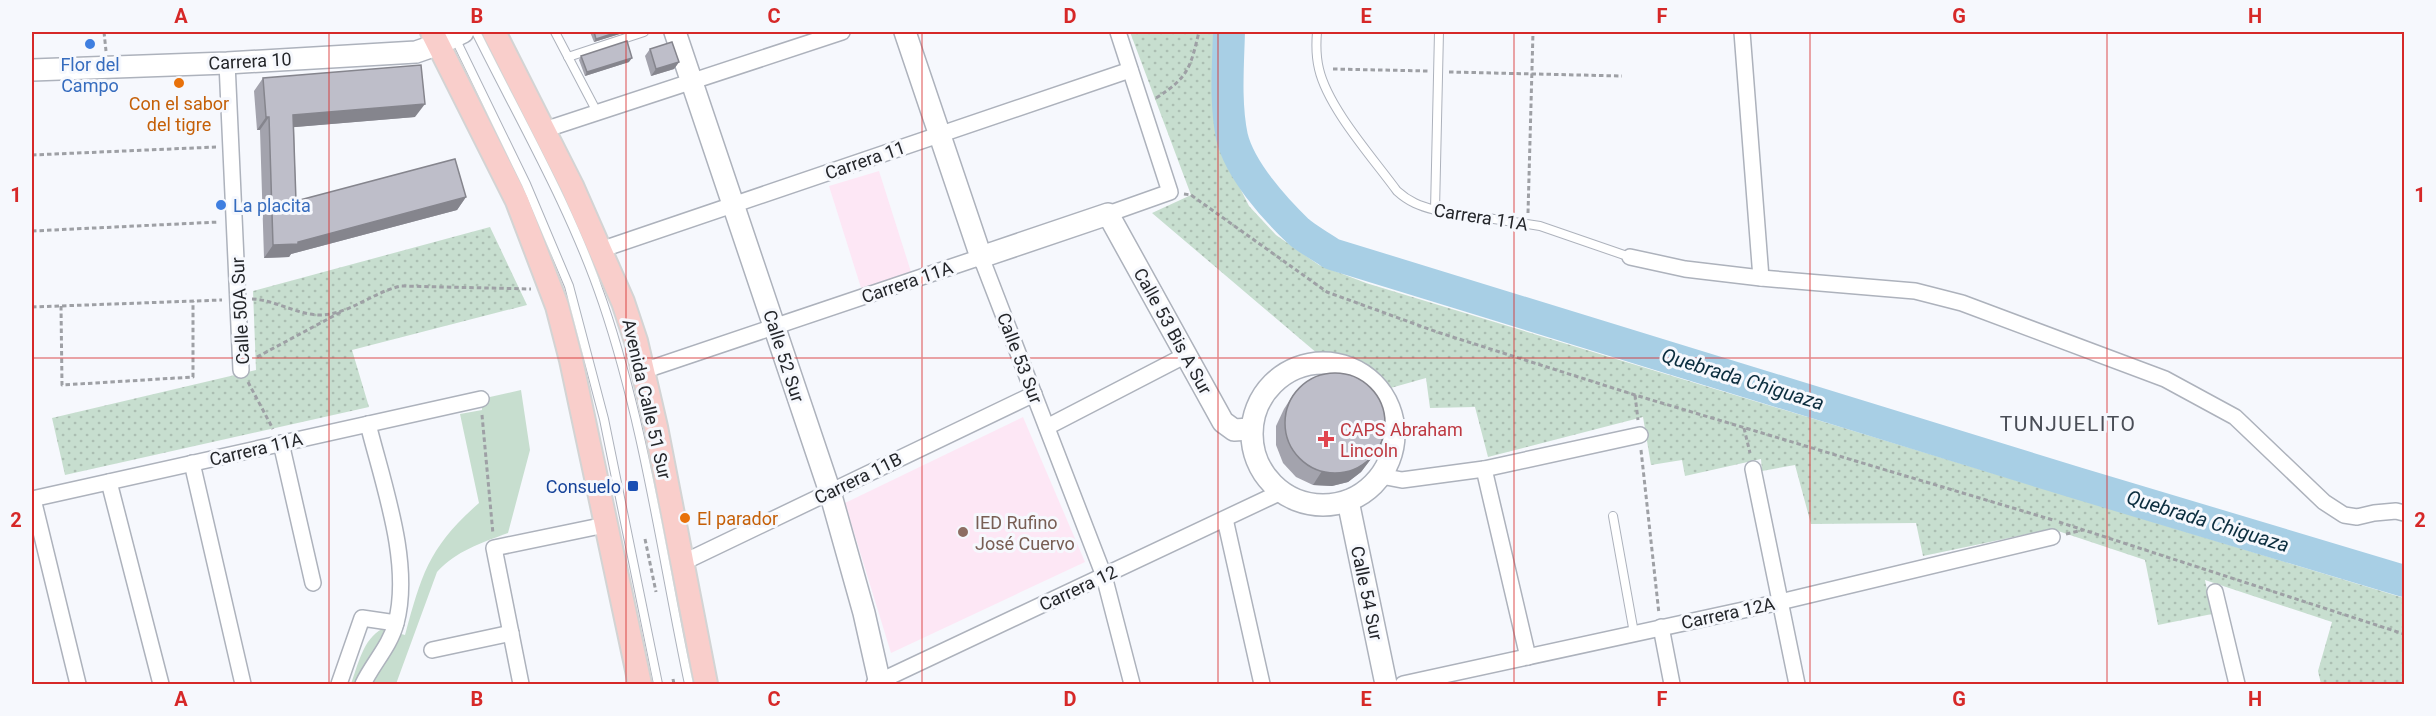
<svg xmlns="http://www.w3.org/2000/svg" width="2436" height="716" viewBox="0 0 2436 716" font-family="Roboto,sans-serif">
<defs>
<pattern id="park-dots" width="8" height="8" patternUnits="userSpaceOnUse" patternTransform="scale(1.5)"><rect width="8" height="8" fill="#c7decf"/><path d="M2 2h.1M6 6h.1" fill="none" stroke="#abbeb2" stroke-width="1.8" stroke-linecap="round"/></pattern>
</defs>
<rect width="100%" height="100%" fill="#f6f8fd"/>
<!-- education -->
<g fill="#fde7f5">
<polygon points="879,171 912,275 862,291 829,186"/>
<polygon points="1023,417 1085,562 891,653 845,503"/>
</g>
<!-- grass -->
<path fill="#c7decf" d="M521,390L530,450L508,533C481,543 456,551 437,572L396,684H351C358,665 363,639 382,629L405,635C422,573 429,547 479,503L460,414L482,410L481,399Z"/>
<!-- park -->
<g fill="url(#park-dots)">
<path d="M1130,32H1213V64L1220,148L1249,206L1276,235L1319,265L1366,283L2404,598V684H2321L2318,671L2332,622L2205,580L2212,614L2158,625L2145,560L2052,529L1923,556L1916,523L1811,524L1795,465L1762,471L1761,459L1685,476L1682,460L1651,465L1643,417L1488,457L1475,407L1430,408L1426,378L1387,389C1365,366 1350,356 1318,354L1152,213L1191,195Z"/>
<polygon points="490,227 527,305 352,350 369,407 65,475 52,418 256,370 253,291"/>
</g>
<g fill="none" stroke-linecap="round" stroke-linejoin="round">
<!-- river -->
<path stroke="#a8cfe5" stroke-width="32" d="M1229,32C1228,66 1225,104 1232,137C1240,170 1274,208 1298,231C1308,240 1321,246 1332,254L2077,483L2404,581"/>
<!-- lane casing -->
<g stroke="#adb2bc" stroke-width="10">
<g id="lane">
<path d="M476,32C520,121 571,208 603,303C645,427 662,557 689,684"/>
<polyline points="555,32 597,112"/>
<path d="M1317,32C1316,44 1316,57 1319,69C1328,108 1373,158 1397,191C1409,202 1420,206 1435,210L1540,226L1630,257"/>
<polyline points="455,38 526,184 569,286 604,419 658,684"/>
<polyline points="568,57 644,32"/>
<polyline points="1435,210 1439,32"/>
<polyline points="1613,516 1634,633"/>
</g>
</g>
<!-- street casing -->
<g stroke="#adb2bc" stroke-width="18">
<g id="street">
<polyline points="1742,32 1761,278"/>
<polyline points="227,63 241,370"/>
<polyline points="544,130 842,32"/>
<polyline points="1108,214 1170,192 1118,32"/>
<polyline points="600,250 1130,70"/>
<polyline points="1630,257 1685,269 1761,278 1915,291 1962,303 2165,379 2235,417 2324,502 2344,515 2357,517 2374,513 2396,511 2404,513"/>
<polyline points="643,371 981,257 1104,576 1132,684"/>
<polyline points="1047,427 1186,355"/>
<polyline points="281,443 313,583"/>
<polyline points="192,463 243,684"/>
<polyline points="1484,469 1528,657"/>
<polyline points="1753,469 1797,684"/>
<polyline points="1381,476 1402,480 1484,469 1640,435"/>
<polyline points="109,482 161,684"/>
<polyline points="32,499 481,399"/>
<polyline points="33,499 78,684"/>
<polyline points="1225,519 1262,684"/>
<polyline points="682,563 1034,394"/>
<polyline points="2215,592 2237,684"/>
<polyline points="1661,627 1672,684"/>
<polyline points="432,650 511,633"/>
<polyline points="339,684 362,618 396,623"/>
<path d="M363,684C373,663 390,646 396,623C412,563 383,484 368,424"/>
<polyline points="521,684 494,548 605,525"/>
<polyline points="874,684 1281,492"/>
<polyline points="1403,684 1780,602 2052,537"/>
</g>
</g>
<!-- secondary casing -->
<g stroke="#adb2bc" stroke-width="24">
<g id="secondary">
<polyline points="675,32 830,492 864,613 880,684"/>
<polyline points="905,32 981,257 1108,214 1223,422 1234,430 1251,429"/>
<polyline points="32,70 227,63 416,52 439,44 463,32"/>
<circle cx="1323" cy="434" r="71"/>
<polyline points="1348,501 1386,684"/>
</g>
</g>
<!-- primary casing -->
<g stroke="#d3d4d4" stroke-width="26">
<g id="primary">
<polyline points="432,32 517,201 557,306 571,360 640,684"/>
<polyline points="494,32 572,186 623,302 636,341 656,427 706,684"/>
</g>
</g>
<!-- path -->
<g stroke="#9ea0a5" stroke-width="3" stroke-dasharray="4.5 3" stroke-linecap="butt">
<polyline points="104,32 106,51"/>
<polyline points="1333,69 1428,71"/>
<polyline points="1449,72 1622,76"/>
<path d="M1156,98C1189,77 1190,68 1199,32"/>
<polyline points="32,155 216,147"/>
<polyline points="1184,194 1191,195 1327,292 1437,332 1635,395 2053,520"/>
<polyline points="1528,213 1533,32"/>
<polyline points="32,231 219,222"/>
<path d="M252,299C276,300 297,315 321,315C350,314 373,292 401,286L531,289"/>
<polyline points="61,306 62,385 193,377 193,301"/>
<polyline points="32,307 222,300"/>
<polyline points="257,357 341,312"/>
<polyline points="248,382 273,429"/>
<polyline points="1635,395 1638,420"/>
<polyline points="482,415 493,534"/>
<polyline points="1744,428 1750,453"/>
<polyline points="1641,450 1659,614"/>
<polyline points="2059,522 2404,634"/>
<polyline points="2066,534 2083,530"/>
<polyline points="645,539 656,592"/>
<polyline points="673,679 674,684"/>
</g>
<!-- lane -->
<use href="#lane" stroke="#fff" stroke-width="8"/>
<!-- street -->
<use href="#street" stroke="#fff" stroke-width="15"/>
<!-- secondary -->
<use href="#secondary" stroke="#fff" stroke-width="21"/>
<!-- primary -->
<use href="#primary" stroke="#f9cecb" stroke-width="22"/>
</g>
<!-- wall -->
<g fill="#a3a3ad">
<polygon points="590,32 626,32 594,42"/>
<polygon points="650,49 679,62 674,69 651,76 645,56"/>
<polygon points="581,56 629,62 585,76 579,60"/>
<polygon points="263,78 415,117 294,127 296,201 466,197 457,210 291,254 289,257 264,258 260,130 257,130 254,91"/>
<polygon points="1293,395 1381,445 1361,472 1348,482 1332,486 1313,485 1296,477 1283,463 1276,445 1276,426 1284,409"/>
</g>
<!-- shaded-wall -->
<g fill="#85858d">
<polygon points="618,32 626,32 594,42 596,39"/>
<polygon points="632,58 629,62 585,76 587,72"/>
<polygon points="679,62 674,69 651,76 656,69"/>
<polygon points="425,104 415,117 284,128 293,115"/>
<polygon points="266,117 269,117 260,130 257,130"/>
<polygon points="466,197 457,210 291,254 289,257 264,258 273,245 298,242"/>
<polygon points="1371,459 1361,472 1348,482 1332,486 1313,485 1322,471"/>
</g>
<!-- building -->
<g fill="#bebec9" stroke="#85858d" stroke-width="1.5">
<polygon points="594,32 618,32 596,39"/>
<polygon points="627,41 632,58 587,72 581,56"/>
<polygon points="672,42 679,62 656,69 650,49"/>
<polygon points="421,65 425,104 293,115 296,201 455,159 466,197 298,242 298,244 273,245 269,117 266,117 263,78"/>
<circle cx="1335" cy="423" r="50"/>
</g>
<!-- grid -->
<path fill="none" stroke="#d62828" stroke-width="1.5" stroke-opacity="0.55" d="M329,32V684M626,32V684M922,32V684M1218,32V684M1514,32V684M1810,32V684M2107,32V684M32,358H2404"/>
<!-- markers -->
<g fill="#3f7fe0" stroke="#f6f8fd" stroke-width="2">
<circle cx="90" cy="44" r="6"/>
<circle cx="221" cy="205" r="6"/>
</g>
<g fill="#e8710a" stroke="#f6f8fd" stroke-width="2">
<circle cx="179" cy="83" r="6"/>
<circle cx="685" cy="518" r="6"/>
</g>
<path fill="#e0444e" stroke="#f6f8fd" stroke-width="2" d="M1323 430h6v6h6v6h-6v6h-6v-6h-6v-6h6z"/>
<rect fill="#1a4fb4" stroke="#f6f8fd" stroke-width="2" x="627" y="480" width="12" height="12" rx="3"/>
<circle fill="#8d6e63" stroke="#f6f8fd" stroke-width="2" cx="963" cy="532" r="6"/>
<g text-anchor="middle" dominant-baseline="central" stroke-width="6" stroke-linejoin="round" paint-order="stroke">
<!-- street labels -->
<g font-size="18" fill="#24262a" stroke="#f6f8fd">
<text transform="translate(250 61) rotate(-3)">Carrera 10</text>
<text transform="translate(865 160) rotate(-19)">Carrera 11</text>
<text transform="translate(1481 217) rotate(9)">Carrera 11A</text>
<text transform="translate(907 282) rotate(-19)">Carrera 11A</text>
<text transform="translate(240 311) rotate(-93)">Calle 50A Sur</text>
<text transform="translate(1173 331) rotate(61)">Calle 53 Bis A Sur</text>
<text transform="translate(784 356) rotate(72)">Calle 52 Sur</text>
<text transform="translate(1020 358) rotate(69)">Calle 53 Sur</text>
<text transform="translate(647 399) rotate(77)">Avenida Calle 51 Sur</text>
<text transform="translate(256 449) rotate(-13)">Carrera 11A</text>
<text transform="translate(858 478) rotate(-26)">Carrera 11B</text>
<text transform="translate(1078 588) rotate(-25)">Carrera 12</text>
<text transform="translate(1367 593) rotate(78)">Calle 54 Sur</text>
<text transform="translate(1728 613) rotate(-12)">Carrera 12A</text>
</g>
<!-- shop labels -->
<g font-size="18" fill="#366cbe" stroke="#f6f8fd">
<text x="90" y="64">Flor del<tspan x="90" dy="21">Campo</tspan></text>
<text x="233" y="205" text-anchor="start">La placita</text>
</g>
<!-- food labels -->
<g font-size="18" fill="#c56008" stroke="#f6f8fd">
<text x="179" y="103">Con el sabor<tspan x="179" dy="21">del tigre</tspan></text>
<text x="697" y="518" text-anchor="start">El parador</text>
</g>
<!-- health labels -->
<g font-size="18" fill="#be3a42" stroke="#f6f8fd" text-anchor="start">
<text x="1340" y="429">CAPS Abraham<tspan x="1340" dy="21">Lincoln</tspan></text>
</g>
<!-- transit labels -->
<g font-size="18" fill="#164399" stroke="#f6f8fd" text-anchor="end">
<text x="621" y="486">Consuelo</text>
</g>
<!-- education labels -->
<g font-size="18" fill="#785e54" stroke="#f6f8fd" text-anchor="start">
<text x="975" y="522">IED Rufino<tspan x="975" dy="21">José Cuervo</tspan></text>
</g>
<!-- water labels -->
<g font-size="20" font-style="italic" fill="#0b2d3e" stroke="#f6f8fd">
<text transform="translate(1743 379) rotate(17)">Quebrada Chiguaza</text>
<text transform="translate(2208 521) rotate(17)">Quebrada Chiguaza</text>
</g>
<!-- quarter labels -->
<g font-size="21" letter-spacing="1.5" fill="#4a4e57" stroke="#f6f8fd">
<text x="2068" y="424">TUNJUELITO</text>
</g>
</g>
<!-- border -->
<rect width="2436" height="716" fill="none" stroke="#f6f8fd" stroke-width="66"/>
<rect x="33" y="33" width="2370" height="650" fill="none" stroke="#d62828" stroke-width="2"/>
<g font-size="20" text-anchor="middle" font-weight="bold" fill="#d62828">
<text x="181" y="23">A</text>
<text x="477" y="23">B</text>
<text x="774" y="23">C</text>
<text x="1070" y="23">D</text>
<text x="1366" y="23">E</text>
<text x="1662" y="23">F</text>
<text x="1959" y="23">G</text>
<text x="2255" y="23">H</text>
<text x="16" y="202">1</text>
<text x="2420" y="202">1</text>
<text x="16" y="527">2</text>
<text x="2420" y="527">2</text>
<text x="181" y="706">A</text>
<text x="477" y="706">B</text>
<text x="774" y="706">C</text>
<text x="1070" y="706">D</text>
<text x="1366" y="706">E</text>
<text x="1662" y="706">F</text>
<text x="1959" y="706">G</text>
<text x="2255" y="706">H</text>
</g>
</svg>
